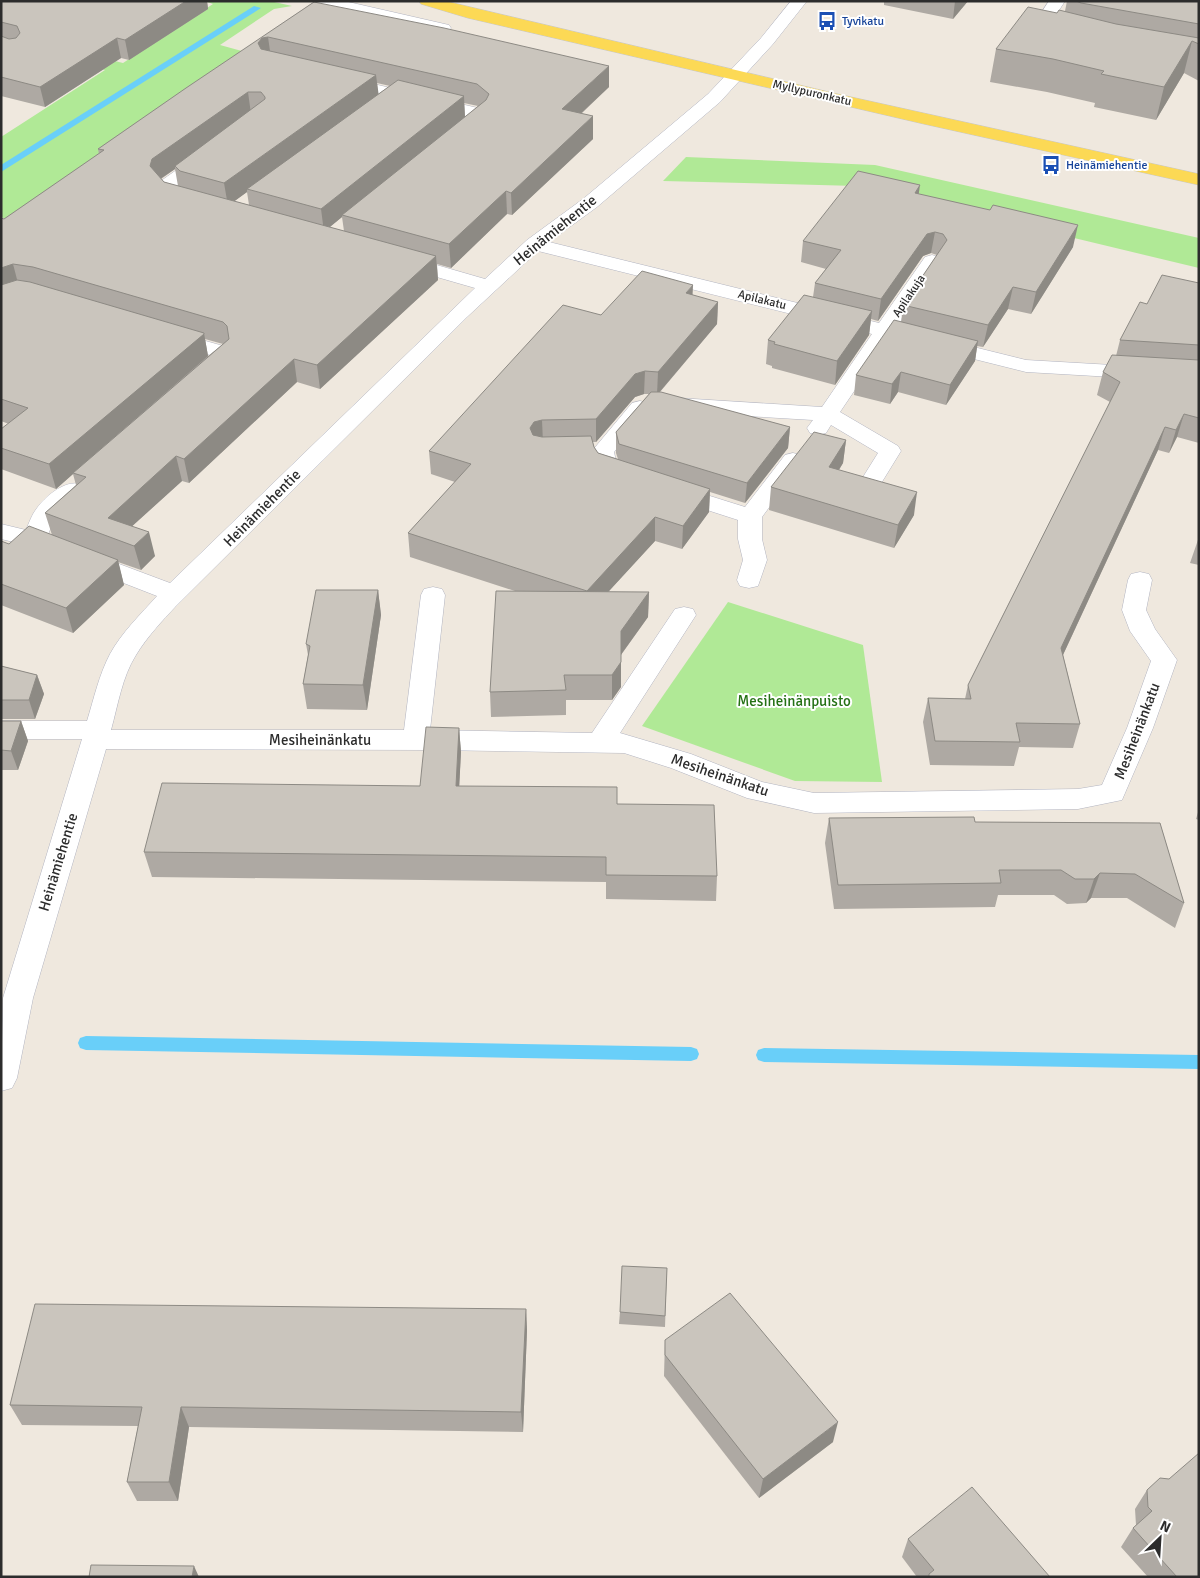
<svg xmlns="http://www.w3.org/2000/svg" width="1200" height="1578" viewBox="0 0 1200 1578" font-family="Signika,sans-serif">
<rect width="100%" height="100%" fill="#efe8de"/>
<!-- green -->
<g fill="#b0e996">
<polygon points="205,1 270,1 292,6 274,9 220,45 249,53 6,219 1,217 1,137 105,70 57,58 70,50 123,63 213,4"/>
<polygon points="686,157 875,165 1199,238 1199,268 857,186 663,181"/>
<polygon points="728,602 863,645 882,782 795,781 642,726"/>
</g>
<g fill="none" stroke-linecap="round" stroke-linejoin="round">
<!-- stream -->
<g fill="#69cff9" fill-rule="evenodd">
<polygon points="254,6 261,8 1,172 1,165"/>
<polygon points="86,1036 691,1047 697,1049 699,1054 697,1059 691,1061 86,1050 80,1048 78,1043 80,1038"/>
<polygon points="764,1048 1199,1055 1199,1069 764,1062 758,1060 756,1055 758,1050"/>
</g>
<!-- minor casing -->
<g stroke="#b2b4c1" stroke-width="1">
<g id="minor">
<polygon points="314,1 344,1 449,25 451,28 449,31 443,33 322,6 316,4"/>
<path d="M791,1H807L773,44L720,102L597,207L549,242L879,323L925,257L932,255L939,257L942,261L897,328L1026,360L1199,370V382L1026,372L890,338L840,412L898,446L901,451L877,490L869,492L861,490L858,485L878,453L831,425L826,433L818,435L810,433L807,428L813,420L678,412L670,410L667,405L670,400L678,398L822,407L872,334L538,251L467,317L176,606C162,621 147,637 136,655C122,677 118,705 111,730H404L421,595L424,589L433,587L442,589L445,595L430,730L592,733L675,609L684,607L693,609L696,615L620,733L691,754L762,782L814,793L1078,789L1102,785L1127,728L1151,661L1130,631L1122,610L1128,580L1131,574L1140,572L1149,574L1152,580L1146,610L1155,629L1177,660L1153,728L1122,800L1078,809L814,813L747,798L671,768L624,753L434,750L106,749L33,998L17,1078L12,1088L1,1091L3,998L82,739H1V721H87C94,698 99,675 110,654C122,632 141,614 157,596L26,545L1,539V524L26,530C29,523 32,514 37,508C47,495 65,480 81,484L85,489L56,515L47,537L170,583L475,288L395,265L392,261L395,257L402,255L485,279L527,240L583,199L708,94L761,38Z"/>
<path d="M1049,1H1065L1049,26L1063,36L1061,39C1050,42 1038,35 1032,27Z"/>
<path d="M343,77L478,108L489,117C481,128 466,141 453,138L450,134L469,117L337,86L335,82L337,78Z"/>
<path d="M208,151L214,152L217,156L214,160L176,188L183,195L199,199L201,203L199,207C181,211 165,201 156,187L158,183L202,152Z"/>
<path d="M170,331L227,347L230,351L232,361C223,373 210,384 195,381L192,376L210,359V355L163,341L160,337L163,333Z"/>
<path d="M640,401L648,403L651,408L614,452L617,466L634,471L637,476L634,481C626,483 601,480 596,471C593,465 593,457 592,451L632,403Z"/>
<polygon points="793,453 801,455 804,460 762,517 762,539 767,560 758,586 749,588 740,586 737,580 743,560 738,539 738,520 667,497 663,492 667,487 675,485 745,507 785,455"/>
</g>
</g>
<!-- major casing -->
<g stroke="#c8c8c8" stroke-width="1">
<polygon id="major" points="419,1 445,1 833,93 1199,174 1199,185 924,124 468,18 421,4"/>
</g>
<!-- minor -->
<use href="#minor" fill="#fff" fill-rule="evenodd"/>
<!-- major -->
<use href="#major" fill="#fcd955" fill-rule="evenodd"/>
</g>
<!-- wall -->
<g fill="#aea9a3" fill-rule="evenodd">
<polygon points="1,1 207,1 208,9 129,60 121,58 45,107 1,96"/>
<polygon points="884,1 968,1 953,19 884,5"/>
<polygon points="1067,1 1199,1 1199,81 1184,73 1156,120 1094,107 1095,103 1047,92 990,82 996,49 1057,13 1065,11"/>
<path d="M314,2L609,87L581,114L593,139L512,215L507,214L451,268L437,264L438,280L320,389L297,382L189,483L182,481L132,526L155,556L141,570L118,562L124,585L73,633L1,605V541L9,544L52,535L45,513L76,485L73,474L56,489L1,469V429L9,424L1,421V218L4,219L99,154L98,149ZM377,83L390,86L378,94ZM464,103L478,106L465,117ZM175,169L178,186L164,182L161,179ZM247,192L249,205L234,201ZM342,217L344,231L329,227ZM205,339L223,344L208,356Z"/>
<polygon points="919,194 1073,247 1031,314 1008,309 983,347 977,346 975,361 946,405 898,392 890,404 854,395 856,375 901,322 903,305 937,255 931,253 923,256 878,321 871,319 869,335 835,385 772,368 772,366 766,364 768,340 813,297 815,283 826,269 801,262 803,241"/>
<polygon points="1199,283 1199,443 1177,437 1169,453 1158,450 1063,655 1080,724 1073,748 1019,747 1014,766 930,765 923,722 928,698 965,699 968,685 1110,402 1097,395 1103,372 1116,356 1120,340 1147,304"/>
<path d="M718,302L717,324L660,392L790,427L788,448L745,503L710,492L709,512L682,549L655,541L608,592H649L648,617L621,655V687L612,700H566V715L491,717L490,692L515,591L410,557L408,533L455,482L431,474L429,451L601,315ZM644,394H649L616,432V453L618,459L598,453L594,447L593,442H596L635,397Z"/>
<polygon points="846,440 843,463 839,470 914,515 894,548 769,510 771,487"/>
<polygon points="1199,537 1199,565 1190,563"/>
<polygon points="378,590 381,615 367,710 307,709 303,684 308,655 306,644"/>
<polygon points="1,666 37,675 44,694 35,719 1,719"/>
<polygon points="1,721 21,721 28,741 18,770 1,770"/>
<polygon points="459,728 461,752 459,786 617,804 717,876 716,901 606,899 606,882 152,877 144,852 420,786"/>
<polygon points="1199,809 1199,820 1196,819"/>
<polygon points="829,818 975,822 1160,823 1184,903 1175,928 1127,898 1091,898 1086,903 1067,904 1054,895 998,895 995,907 834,909 825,843"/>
<polygon points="667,1268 665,1327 619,1324 620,1312"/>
<polygon points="526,1309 527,1330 523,1432 189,1427 178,1501 137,1501 127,1482 138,1426 22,1425 10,1405"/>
<polygon points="665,1340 833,1442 759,1498 664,1376"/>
<polygon points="1147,1490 1199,1577 1148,1577 1121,1547 1133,1528 1136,1525 1135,1509"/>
<polygon points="908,1539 1050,1577 917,1577 902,1557"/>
</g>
<!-- shaded-wall -->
<g fill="#8d8a84">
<polygon points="186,1 207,1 208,9 129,60 125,40"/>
<polygon points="955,1 968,1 953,19"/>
<polygon points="268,37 271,58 265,59 258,43 262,38"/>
<polygon points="117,38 121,58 45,107 40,87"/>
<polygon points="1192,41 1184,73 1156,120 1164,87"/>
<polygon points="609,66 609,87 562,131 562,109"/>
<polygon points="376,75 379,97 247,189 247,192 228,206 224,183"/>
<polygon points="248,92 251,114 175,166 175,169 157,181 150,166 152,159"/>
<polygon points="464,96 465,118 342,215 342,217 324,232 321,209"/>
<polygon points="593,116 593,139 512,215 511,193"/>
<polygon points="920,185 917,206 915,193"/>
<polygon points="506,191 507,214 451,268 449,244"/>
<polygon points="1078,225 1073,247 1031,314 1036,292"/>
<polygon points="935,232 931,253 923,256 878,321 881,299 927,234"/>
<polygon points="436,256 438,280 320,389 317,365"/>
<polygon points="13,264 19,287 1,294 1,268"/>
<polygon points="693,285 692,308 686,293"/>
<polygon points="1013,287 1008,309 983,347 988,325"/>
<polygon points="718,302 717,324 657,395 658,372"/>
<polygon points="872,311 869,335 835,385 837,361"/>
<polygon points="204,333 208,356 73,473 73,474 56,489 49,464"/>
<polygon points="978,341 975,361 946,405 950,385"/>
<polygon points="294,359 297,382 189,483 184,459"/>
<polygon points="645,371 644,394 635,397 596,442 596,419 635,374"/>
<polygon points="901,372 898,392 890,404 892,384"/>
<polygon points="1184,414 1177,437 1169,453 1176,430"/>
<polygon points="542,420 543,443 535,445 530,428 534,422"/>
<polygon points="790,427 788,448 745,503 747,483"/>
<polygon points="1165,427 1158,450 1055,672 1061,648"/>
<polygon points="846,440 843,463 826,490 829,467"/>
<polygon points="176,456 182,481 118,539 108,518"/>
<polygon points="710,489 709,512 682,549 683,526"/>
<polygon points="917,492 914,515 894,548 898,525"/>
<polygon points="655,517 655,541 587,615 587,591"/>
<polygon points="149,532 155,556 141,570 134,546"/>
<polygon points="118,560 124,585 73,633 66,608"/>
<polygon points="378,590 381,615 367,710 363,685"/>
<polygon points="649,592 648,617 620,656 621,631"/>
<polygon points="621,662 621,687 612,700 612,675"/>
<polygon points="37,675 44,694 35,719 29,700"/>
<polygon points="21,721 28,741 18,770 11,751"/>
<polygon points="459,728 461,752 458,811 456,786"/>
<polygon points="1100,873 1091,898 1086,903 1094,879"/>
<polygon points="526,1309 527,1330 523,1432 521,1412"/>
<polygon points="181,1407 189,1427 178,1501 169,1482"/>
<polygon points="838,1422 833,1442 759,1498 763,1479"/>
<polygon points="194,1566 199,1577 192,1577"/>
</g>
<!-- building -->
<g fill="#cac5bd" stroke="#8d8a84">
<polygon points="1,1 186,1 125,40 117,38 40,87 1,77 1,36 9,39 16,38 20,33 17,26 1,22"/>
<polygon points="1076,1 1199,1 1199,24 1081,3"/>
<polygon points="314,2 444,28 609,66 562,109 593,116 511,193 506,191 449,244 342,215 486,100 489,94 477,84 268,37 262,38 258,43 261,49 376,75 224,183 180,171 175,166 265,99 265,97 261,92 248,92 152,159 150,166 164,182 436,256 317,365 294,359 184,459 176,456 108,518 149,532 134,546 45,513 86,477 73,473 229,339 227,326 223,322 33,267 13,264 1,268 1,218 4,219 104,150 98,149 186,88"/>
<polygon points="1028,7 1057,13 1059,10 1116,24 1199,38 1199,44 1192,41 1164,87 1101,74 1104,71 1053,59 996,49"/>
<polygon points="398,80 464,96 321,209 247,189"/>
<polygon points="858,171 920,185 915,193 990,210 993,205 1078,225 1036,292 1013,287 988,325 903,305 947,240 943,234 935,232 927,234 881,299 815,283 841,250 803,241"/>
<polygon points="642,271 693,285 686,293 718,302 658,372 645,371 635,374 596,419 542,420 534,422 530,428 533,435 542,437 591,436 594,447 598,453 710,489 683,526 655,517 587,591 408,533 471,464 429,451 563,305 601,315"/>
<polygon points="1162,275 1199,283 1199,345 1120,340 1140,302 1147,304"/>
<polygon points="17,280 30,282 204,333 204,334 49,464 1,448 1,429 28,408 1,399 1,285"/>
<polygon points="804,295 872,311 837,361 774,344 775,342 768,340"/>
<polygon points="894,320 978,341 950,385 901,372 892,384 856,375"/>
<polygon points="1112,355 1199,360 1199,418 1184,414 1176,430 1165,427 1061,648 1080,724 1016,723 1020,742 935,741 928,698 971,699 968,685 1120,382 1103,372"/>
<polygon points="651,392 661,392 790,427 747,483 619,444 616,432"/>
<polygon points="814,432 846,440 829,467 917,492 898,525 771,487"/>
<polygon points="29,526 118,560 66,608 1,584 1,541 9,544"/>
<polygon points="316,590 378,590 363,685 303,684 310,646 306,644"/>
<polygon points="496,591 649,592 621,631 621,662 612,675 564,675 566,690 490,692"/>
<polygon points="1,666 37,675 29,700 1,700"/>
<polygon points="1,721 21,721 11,751 1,750"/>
<polygon points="426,727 459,728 456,786 617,787 617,804 714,805 717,876 606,875 606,857 144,852 162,783 420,786"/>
<polygon points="974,817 975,822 1160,823 1184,903 1135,874 1100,873 1094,879 1075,879 1061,870 999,870 1001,883 838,885 829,818"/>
<polygon points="622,1266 667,1268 665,1316 620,1312"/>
<polygon points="730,1293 838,1422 763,1479 665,1355 665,1340"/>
<polygon points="35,1304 526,1309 521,1412 181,1407 169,1482 127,1482 142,1407 10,1405"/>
<polygon points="1199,1453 1199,1577 1177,1577 1133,1528 1152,1511 1148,1507 1147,1490 1160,1478 1169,1479"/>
<polygon points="972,1487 1050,1577 929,1577 929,1574 934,1570 908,1539"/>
<polygon points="91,1565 194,1566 192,1577 89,1577"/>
</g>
<!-- icons -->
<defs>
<g id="bus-bare" transform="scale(1.5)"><path d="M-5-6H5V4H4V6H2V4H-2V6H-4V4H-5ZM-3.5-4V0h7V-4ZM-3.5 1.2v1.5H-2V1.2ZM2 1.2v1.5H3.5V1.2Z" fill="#1a4fb4" stroke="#fff" stroke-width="2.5" paint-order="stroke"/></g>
</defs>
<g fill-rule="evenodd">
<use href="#bus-bare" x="827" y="21"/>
<use href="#bus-bare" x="1051" y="165"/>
</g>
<g text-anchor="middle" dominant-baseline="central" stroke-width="4" stroke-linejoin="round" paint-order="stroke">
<!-- far-transit labels -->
<g font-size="12" fill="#164399" stroke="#fff" text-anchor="start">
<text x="842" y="21">Tyvikatu</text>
<text x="1066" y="165">Heinämiehentie</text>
</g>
<!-- far-street labels -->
<g font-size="12" fill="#2c2c2c" stroke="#fff">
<text transform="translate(812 93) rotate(13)">Myllypuronkatu</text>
<text transform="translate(909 296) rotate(-56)">Apilakuja</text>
<text transform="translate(762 300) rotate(14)">Apilakatu</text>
</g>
<!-- street labels -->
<g font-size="15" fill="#2c2c2c" stroke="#fff">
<text transform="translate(555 230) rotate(-39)">Heinämiehentie</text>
<text transform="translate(262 508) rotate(-45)">Heinämiehentie</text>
<text transform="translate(1137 731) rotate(-69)">Mesiheinänkatu</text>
<text x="320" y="740">Mesiheinänkatu</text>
<text transform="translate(720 775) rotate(19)">Mesiheinänkatu</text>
<text transform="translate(58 862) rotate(-73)">Heinämiehentie</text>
</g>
<!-- park labels -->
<g font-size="15" fill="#257115" stroke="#fff">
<text x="794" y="701">Mesiheinänpuisto</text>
</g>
</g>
<!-- border -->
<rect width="1200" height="1578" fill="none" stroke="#2c2c2c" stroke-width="5"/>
<!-- north arrow -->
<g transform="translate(1160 1538) rotate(25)" stroke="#ffffff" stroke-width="4" paint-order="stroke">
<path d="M0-4L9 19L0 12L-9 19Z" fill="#2c2c2c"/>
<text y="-8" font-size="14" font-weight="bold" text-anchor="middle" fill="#2c2c2c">N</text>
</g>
</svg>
